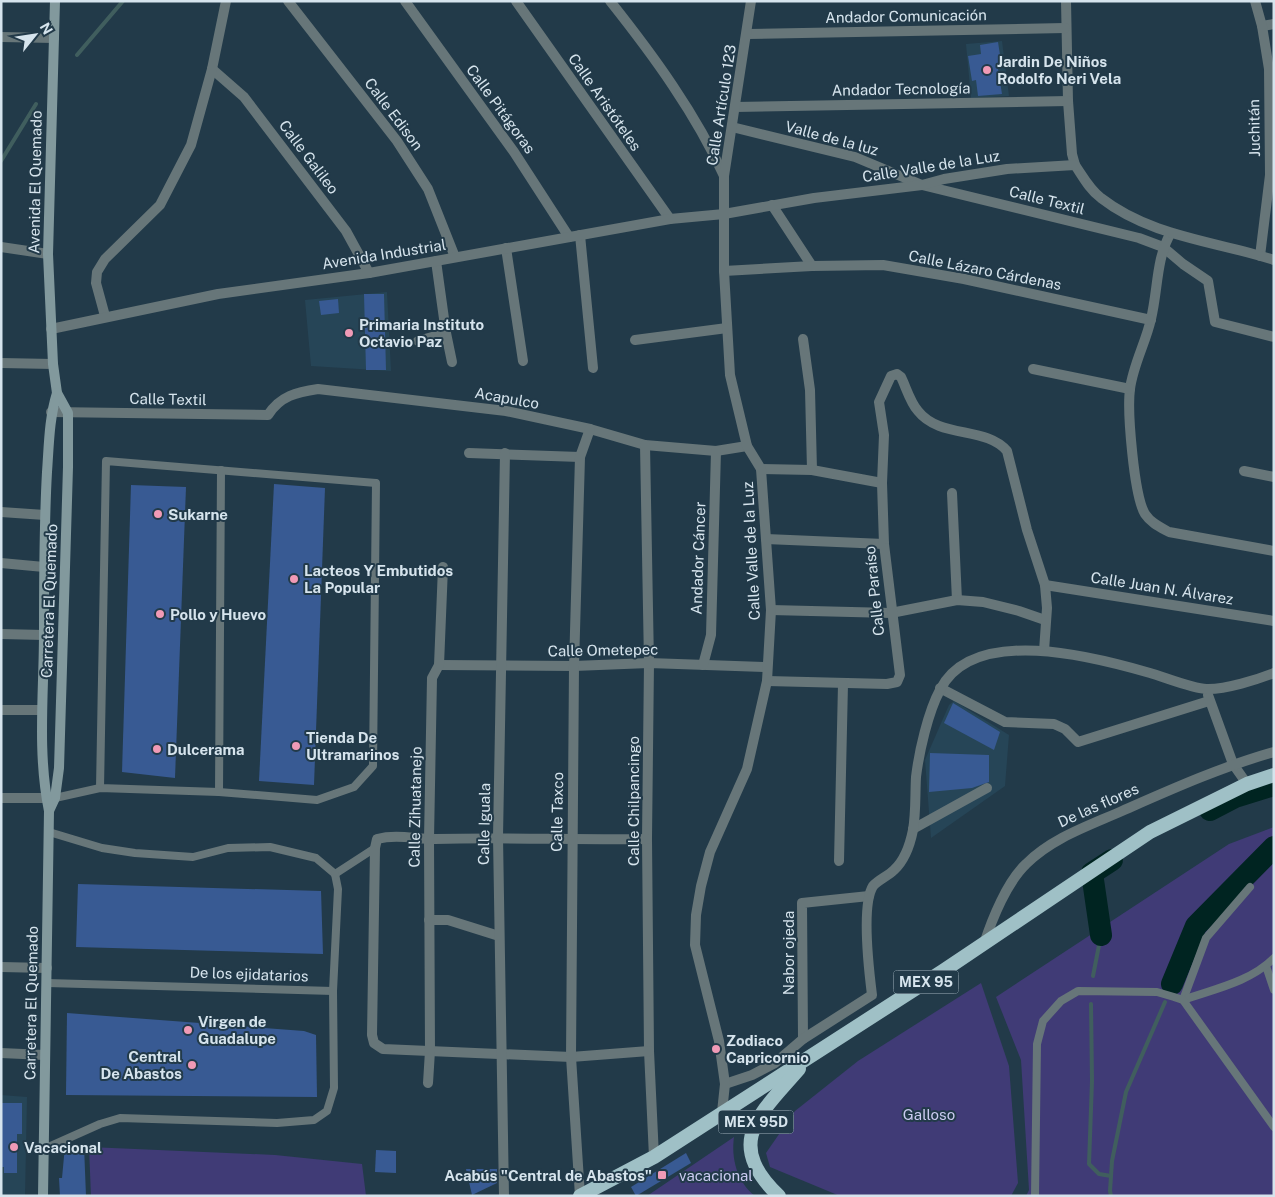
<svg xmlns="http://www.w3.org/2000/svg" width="1275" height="1197" viewBox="0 0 1275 1197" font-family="'Public Sans',sans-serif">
	<rect width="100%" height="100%" fill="#223a49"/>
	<g fill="#264557">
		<polygon points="1002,41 1009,96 971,98 966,44"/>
		<polygon points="387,292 391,371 311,366 305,300"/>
		<polygon points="954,701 1009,735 1005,786 931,838 925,760 949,705"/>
		<polygon points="1,1095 27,1097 25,1196 1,1196"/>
	</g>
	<g fill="#403b76">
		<polygon points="1274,827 1274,1196 1026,1196 1029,1190 1021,1060 996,997 1229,844"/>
		<polygon points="981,983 1009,1066 1018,1183 1011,1196 840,1196 770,1167 766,1153 795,1111 858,1061"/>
		<path d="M 734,1137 C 731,1158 737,1182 755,1196 L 647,1196 Z"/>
		<polygon points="89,1147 275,1155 362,1164 366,1196 91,1196"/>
	</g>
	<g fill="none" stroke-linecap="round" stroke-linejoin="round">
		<g stroke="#405e5e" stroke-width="4">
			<polyline points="77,55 123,1"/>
			<polyline points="1,161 36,104"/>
			<polyline points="1093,976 1101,935"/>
			<polyline points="1091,1004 1092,1081 1089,1164 1099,1174 1111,1176"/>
			<polyline points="1111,1196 1110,1191 1112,1161 1126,1092 1165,1002"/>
		</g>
		<g stroke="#002421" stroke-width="22">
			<polyline points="1210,810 1235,797 1274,785"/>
			<polyline points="1101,935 1092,873 1112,860"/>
			<polyline points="1172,984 1196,926 1274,847"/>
		</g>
	</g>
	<g fill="#385a93">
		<polygon points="998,42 1002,68 998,69 1002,94 978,96 976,80 972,81 968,56 981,54 980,45"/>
		<polygon points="364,294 384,294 386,370 366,370"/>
		<polygon points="338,299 339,313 321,315 319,301"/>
		<polygon points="274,484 325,488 314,785 259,781"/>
		<polygon points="131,485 186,487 175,778 122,772"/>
		<polygon points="953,703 1000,732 994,750 944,723"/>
		<polygon points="930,753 989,755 989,782 972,788 929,792"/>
		<polygon points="78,884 321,891 323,954 76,947"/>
		<polygon points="67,1013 304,1031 316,1035 317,1097 66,1095"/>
		<polygon points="1,1103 22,1103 22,1134 17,1134 17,1173 4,1173 4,1167 1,1167"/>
		<polygon points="68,1144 84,1146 86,1196 60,1196 59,1178 62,1178 65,1146"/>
		<polygon points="376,1150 396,1151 396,1173 375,1172"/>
		<polygon points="686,1153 691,1163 636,1196 631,1187"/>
		<polygon points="466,1169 497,1169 497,1183 472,1195"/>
	</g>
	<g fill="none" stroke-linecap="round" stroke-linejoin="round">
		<g stroke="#677679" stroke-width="8">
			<polyline points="219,792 221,470"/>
			<polyline points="55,798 100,788 219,792 317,800 354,787 373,766 376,483 106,461 100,788"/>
			<polyline points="49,832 102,848 135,853 193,857 228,848 270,847 316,858 335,874"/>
			<polyline points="335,874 375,848"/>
			<polyline points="1266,966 1274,990"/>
			<polyline points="47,983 333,991"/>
			<polyline points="1183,1000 1206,938 1250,887"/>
			<path d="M 1183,1000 C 1214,989 1250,982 1274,958"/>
			<polyline points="44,1149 100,1124 120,1118 277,1123 314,1120 327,1111 334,1088 333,991 338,889 335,874"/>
			<polyline points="1035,1196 1037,1044 1043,1021 1061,1001 1078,991 1157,992 1174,997 1183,1000 1274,1127"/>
		</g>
		<polyline stroke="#677679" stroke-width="10" points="418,341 446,333 452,362"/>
		<g stroke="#677679" stroke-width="10">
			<polyline points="288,1 397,141 428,189 455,257"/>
			<polyline points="405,1 514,152 569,237"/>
			<polyline points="516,1 670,219"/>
			<path d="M 610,1 C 653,55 696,114 724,176"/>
			<polyline points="1066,1 1068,101 1072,154 1075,165"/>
			<polyline points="1262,26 1274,24"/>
			<polyline points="748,34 1065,28"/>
			<polyline points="1,37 54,38"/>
			<polyline points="212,69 244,97 346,231 369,273"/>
			<polyline points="735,107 1068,101"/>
			<polyline points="732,127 855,157 922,185 1139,238 1163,247 1183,264 1208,281 1215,322 1274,337"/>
			<polyline points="772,205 812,266"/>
			<path d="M 1170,234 C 1156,260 1158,290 1151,319 C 1146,342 1133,365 1130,389 C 1127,411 1134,496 1145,514 C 1151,523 1160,527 1169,532 L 1274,551"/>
			<polyline points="580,235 593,368"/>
			<polyline points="1,247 48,254"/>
			<polyline points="506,248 523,361"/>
			<polyline points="436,261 446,333"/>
			<polyline points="724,271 812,266 883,265 964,279 1151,320"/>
			<polyline points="105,316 96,283 97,272 105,259 160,205 191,145 212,69 226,1"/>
			<polyline points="803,339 810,390 812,470"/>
			<polyline points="635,340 727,328"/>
			<polyline points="1033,369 1130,389"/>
			<path d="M 51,412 L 268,415 C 280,396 297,392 318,389 L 506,411 L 590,429 L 645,445 L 716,451 L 747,446"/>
			<polyline points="645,445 649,663 647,839 649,1051 654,1157"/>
			<polyline points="469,453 580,457"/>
			<polyline points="761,469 812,470 882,483"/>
			<polyline points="1244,471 1274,477"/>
			<polyline points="952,493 957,600"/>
			<polyline points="1,512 45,515"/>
			<polyline points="766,539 884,544"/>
			<polyline points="1,563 44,567"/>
			<polyline points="1045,585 1274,621"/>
			<polyline points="771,610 891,613 957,600 983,602 1019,611 1045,620"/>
			<polyline points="1,634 44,635"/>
			<polyline points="439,665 574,666 649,663 767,667"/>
			<polyline points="703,665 711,635 716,451"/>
			<path d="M 767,681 L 887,684 L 897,682 L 900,675 L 884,544 L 882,483 L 884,435 L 879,402 L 891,376 L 897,374 L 901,377 C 906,387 910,402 918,411 C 940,439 986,426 1007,451 L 1027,530 L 1045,585 L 1047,608 L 1044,651"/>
			<polyline points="940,688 1005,722 1054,724 1065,729 1078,742 1209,701"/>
			<polyline points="1208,695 1233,764 1247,784"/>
			<polyline points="1,710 41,710"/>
			<polyline points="1,798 55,798"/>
			<polyline points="913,829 987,788"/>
			<path d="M 647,839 C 576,840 506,837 435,839 C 416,839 396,834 377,839 L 375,848 L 372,1035 L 374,1043 L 383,1049 L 571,1057 L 649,1051"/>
			<polyline points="839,861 843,684"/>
			<polyline points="429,920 448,920 499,936"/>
			<polyline points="1,967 47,968"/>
			<polyline points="803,1039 802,903 869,896"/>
			<polyline points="1,1053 45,1055"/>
			<polyline points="428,1083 430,1051 429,839 432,678 439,665 443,567"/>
			<path d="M 725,1084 L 752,1075 L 775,1063 L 803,1039 L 872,995 C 869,971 861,905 873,886 C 878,880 888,876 894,870 C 905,860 910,845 913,830 C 916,813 915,795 916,777 C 919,752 928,712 940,690 C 973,624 1095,657 1150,673 C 1164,677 1196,690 1208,689 C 1227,689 1256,680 1274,673"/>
			<polyline points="504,1196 498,837 505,453"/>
			<polyline points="580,1196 571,1057 574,666 580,457 590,429"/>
		</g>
		<g stroke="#677679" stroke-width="10">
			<polyline points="1255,1 1262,26 1269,69 1270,175 1260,256"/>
			<path d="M 51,329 L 218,294 L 369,273 L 670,219 L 724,214 L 814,198 L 922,185 L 944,179 L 1007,169 L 1075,165 C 1083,177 1090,190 1101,198 C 1151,237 1216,241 1274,260"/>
			<polyline points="1,363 53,364"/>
			<path d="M 984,944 C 992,919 1007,882 1026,864 C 1052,838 1088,826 1122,811 C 1172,789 1221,767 1274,752"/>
			<polyline points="722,1112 725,1084 719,1041 695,945 696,915 701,886 710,852 747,769 767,681 771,610 761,469 747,446 730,375 724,271 724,176 751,1"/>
		</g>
		<g stroke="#82999d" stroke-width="10">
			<polyline points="49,811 55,798 59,768 68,467 68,413 57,393 53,364 48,254 55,1"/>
			<path d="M 43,1196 L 49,811 C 37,752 44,692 44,632 C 44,579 44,525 47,472 C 49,445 49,419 57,393"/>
		</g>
		<g stroke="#9fc0c6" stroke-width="14">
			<polyline points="580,1196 654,1157 943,971 1150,832 1247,784 1274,775"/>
			<path d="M 779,1196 C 723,1143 760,1114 799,1069"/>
		</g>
	</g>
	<g fill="#f09ab6" stroke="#223a49" stroke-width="2">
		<circle cx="987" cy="70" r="5"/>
		<circle cx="349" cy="333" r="5"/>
		<circle cx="158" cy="514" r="5"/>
		<circle cx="294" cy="579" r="5"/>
		<circle cx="160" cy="614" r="5"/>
		<circle cx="296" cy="746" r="5"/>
		<circle cx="157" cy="749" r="5"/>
		<circle cx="188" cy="1030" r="5"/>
		<circle cx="716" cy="1049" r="5"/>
		<circle cx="192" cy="1065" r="5"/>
		<circle cx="14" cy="1147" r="5"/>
		<rect x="657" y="1170" width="10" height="10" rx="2.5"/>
	</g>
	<g text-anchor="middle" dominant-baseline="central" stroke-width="4" stroke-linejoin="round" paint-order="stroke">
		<g fill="#223a49" stroke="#a0b1bc" stroke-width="1">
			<rect x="893.5" y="970.5" width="65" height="23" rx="4"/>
			<rect x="718.5" y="1110.5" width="75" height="23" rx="4"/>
		</g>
		<g font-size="14" font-weight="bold" fill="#d6e4ed">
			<text x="926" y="982">MEX 95</text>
			<text x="756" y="1122">MEX 95D</text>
		</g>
		<g font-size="15" fill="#d6e4ed" stroke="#223a49">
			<text transform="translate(906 16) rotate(-1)">Andador Comunicación</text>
			<text transform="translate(901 89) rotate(-1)">Andador Tecnología</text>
			<text transform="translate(605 102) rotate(55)">Calle Aristóteles</text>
			<text transform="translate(721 105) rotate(-81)">Calle Artículo 123</text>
			<text transform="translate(501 109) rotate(54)">Calle Pitágoras</text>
			<text transform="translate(394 114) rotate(53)">Calle Edison</text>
			<text transform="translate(1254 128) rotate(-91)">Juchitán</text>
			<text transform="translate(832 138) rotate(15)">Valle de la luz</text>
			<text transform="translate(309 157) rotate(53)">Calle Galileo</text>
			<text transform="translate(931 166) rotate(-9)">Calle Valle de la Luz</text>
			<text transform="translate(35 182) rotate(-89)">Avenida El Quemado</text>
			<text transform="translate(1047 200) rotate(14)">Calle Textil</text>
			<text transform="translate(384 254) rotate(-9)">Avenida Industrial</text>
			<text transform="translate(985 270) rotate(11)">Calle Lázaro Cárdenas</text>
			<text transform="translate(507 398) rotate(10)">Acapulco</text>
			<text transform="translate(168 399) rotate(1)">Calle Textil</text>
			<text transform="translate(751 551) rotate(-93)">Calle Valle de la Luz</text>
			<text transform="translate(698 558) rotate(-88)">Andador Cáncer</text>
			<text transform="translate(1162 588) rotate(9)">Calle Juan N. Álvarez</text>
			<text transform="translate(874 591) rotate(-96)">Calle Paraíso</text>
			<text transform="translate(49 601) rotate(-88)">Carretera El Quemado</text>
			<text transform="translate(603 650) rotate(-1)">Calle Ometepec</text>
			<text transform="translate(633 801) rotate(-90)">Calle Chilpancingo</text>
			<text transform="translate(1098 805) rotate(-24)">De las flores</text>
			<text transform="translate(415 807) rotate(-89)">Calle Zihuatanejo</text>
			<text transform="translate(557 812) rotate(-89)">Calle Taxco</text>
			<text transform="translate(484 824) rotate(-89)">Calle Iguala</text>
			<text transform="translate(788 953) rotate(-90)">Nabor ojeda</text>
			<text transform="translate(249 974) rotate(2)">De los ejidatarios</text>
			<text transform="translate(31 1003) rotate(-89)">Carretera El Quemado</text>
		</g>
		<g font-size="15" font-weight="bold" fill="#d6e4ed" stroke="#223a49" text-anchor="start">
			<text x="997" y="61">Jardin De Niños<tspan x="997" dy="17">Rodolfo Neri Vela</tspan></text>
			<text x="359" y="324">Primaria Instituto<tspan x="359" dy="17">Octavio Paz</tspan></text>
			<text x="168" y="514">Sukarne</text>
			<text x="304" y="570">Lacteos Y Embutidos<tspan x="304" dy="17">La Popular</tspan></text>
			<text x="170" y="614">Pollo y Huevo</text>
			<text x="306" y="737">Tienda De<tspan x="306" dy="17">Ultramarinos</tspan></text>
			<text x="167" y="749">Dulcerama</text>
			<text x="198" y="1021">Virgen de<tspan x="198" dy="17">Guadalupe</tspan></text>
			<text x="726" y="1040">Zodiaco<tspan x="726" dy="17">Capricornio</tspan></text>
			<text x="182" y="1056" text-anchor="end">Central<tspan x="182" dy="17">De Abastos</tspan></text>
			<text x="24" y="1147">Vacacional</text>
			<text x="652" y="1175" text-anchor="end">Acabús "Central de Abastos"</text>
		</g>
		<g font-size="15" fill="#cacaf0" stroke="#223a49">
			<text x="929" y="1114">Galloso</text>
			<text x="716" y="1175">vacacional</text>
		</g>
	</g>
	<rect width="1275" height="1197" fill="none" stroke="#d6e4ed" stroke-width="5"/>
	<g transform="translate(35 35) rotate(60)" stroke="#223a49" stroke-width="4" paint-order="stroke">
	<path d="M0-4L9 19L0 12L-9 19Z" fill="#d6e4ed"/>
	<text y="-8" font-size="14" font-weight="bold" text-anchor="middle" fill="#d6e4ed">N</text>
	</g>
</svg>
